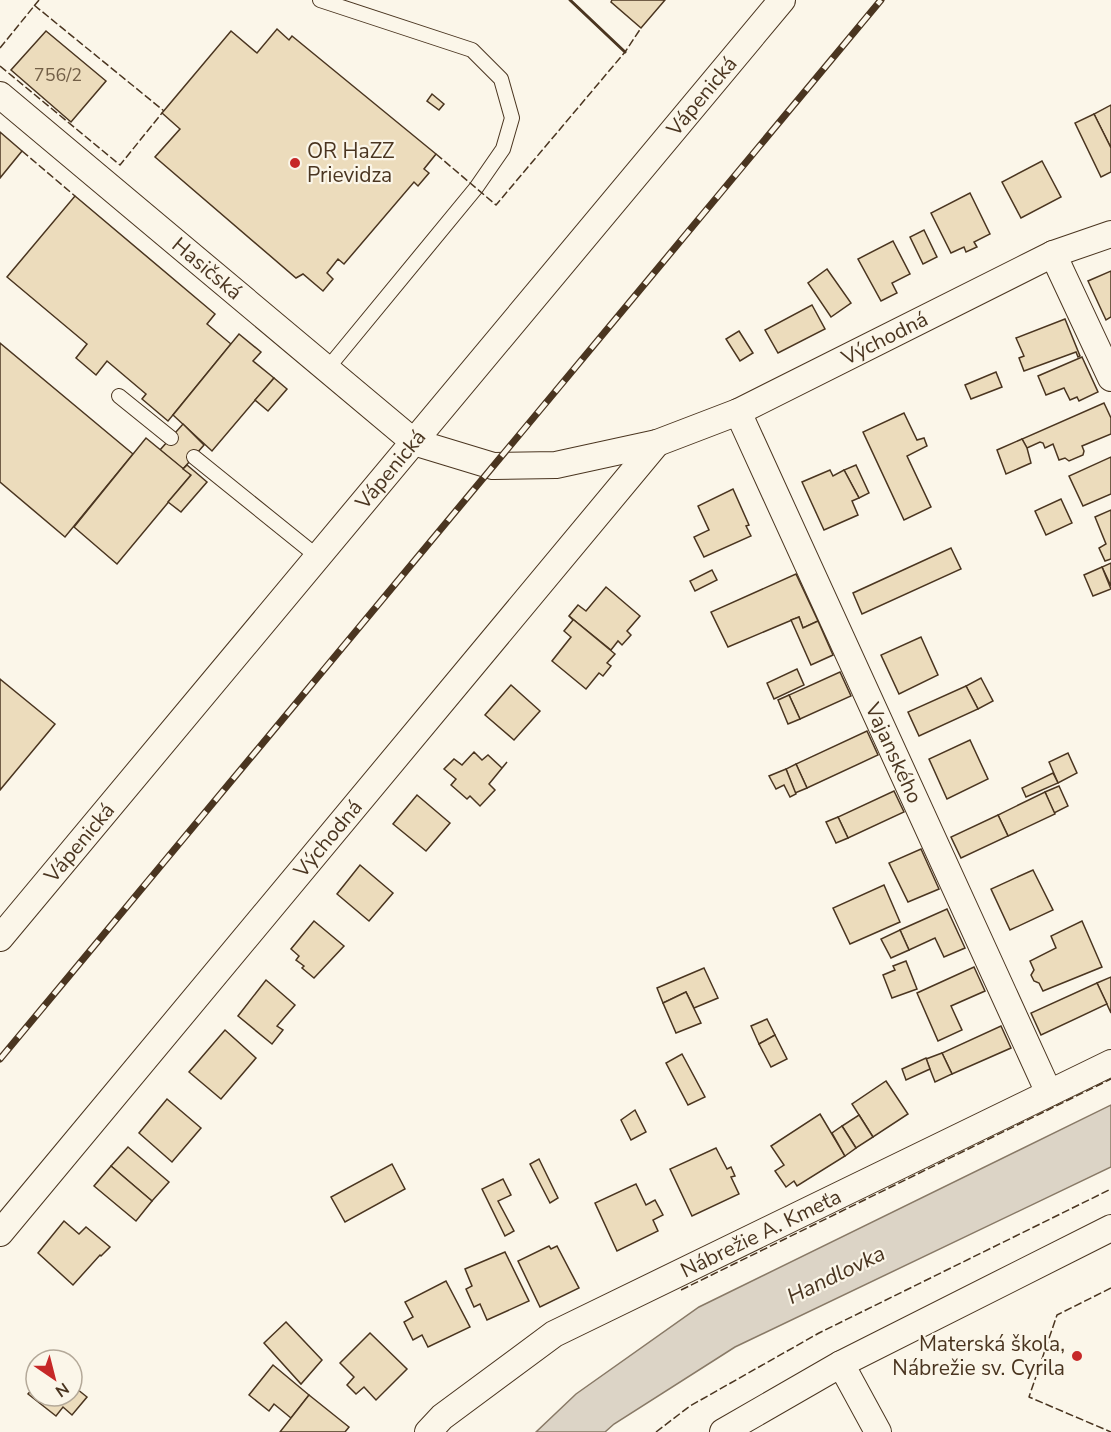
<svg xmlns="http://www.w3.org/2000/svg" width="1111" height="1432" viewBox="0 0 1111 1432" font-family="'Nunito Sans',sans-serif">
	<rect width="100%" height="100%" fill="#fbf6e9"/>
	<polygon fill="#dcd4c6" stroke="#887966" stroke-width="1.5" points="1111,1105 1111,1167 735,1347 614,1424 605,1432 536,1432 576,1394 699,1307"/>
	<g fill="#ecdcbc" stroke="#4a3520" stroke-width="1.5">
		<polygon points="612,0 665,0 641,28 611,2"/>
		<polygon points="277,29 289,40 292,36 436,154 424,169 429,173 418,186 414,182 344,264 338,259 327,273 333,279 323,291 303,274 296,278 155,157 180,129 162,113 231,31 257,53"/>
		<polygon points="46,31 106,81 71,122 11,70"/>
		<polygon points="432,94 444,104 439,110 427,101"/>
		<polygon points="1111,105 1111,148 1094,114"/>
		<polygon points="1094,114 1111,148 1111,172 1101,177 1075,123"/>
		<polygon points="0,132 22,151 0,178"/>
		<polygon points="1042,161 1061,197 1021,218 1002,182"/>
		<polygon points="970,193 990,234 974,242 977,247 966,252 964,247 951,253 931,213"/>
		<polygon points="75,196 215,314 207,324 231,344 168,421 142,399 146,394 107,361 96,375 76,358 87,344 7,277"/>
		<polygon points="924,230 937,257 923,264 910,237"/>
		<polygon points="893,241 910,274 892,283 897,293 881,301 858,259"/>
		<polygon points="827,269 851,303 831,317 808,283"/>
		<polygon points="1111,271 1111,317 1106,320 1088,281"/>
		<polygon points="812,305 825,329 778,353 765,330"/>
		<polygon points="1065,319 1080,356 1078,357 1076,352 1024,371 1019,358 1024,356 1016,338"/>
		<polygon points="739,331 753,353 740,361 726,339"/>
		<polygon points="239,334 261,352 253,361 274,378 212,451 173,415"/>
		<polygon points="0,343 133,454 65,537 0,482"/>
		<polygon points="1082,357 1098,392 1079,401 1077,397 1070,400 1064,388 1046,395 1038,376"/>
		<polygon points="996,372 1002,387 971,399 965,385"/>
		<polygon points="274,378 287,389 268,411 255,400"/>
		<polygon points="1104,403 1111,418 1111,434 1082,446 1084,451 1083,455 1069,461 1065,458 1059,460 1053,444 1045,448 1043,443 1040,442 1027,448 1022,439"/>
		<polygon points="904,413 917,440 924,438 927,446 907,456 931,507 904,520 863,432"/>
		<polygon points="183,424 204,445 183,469 160,450"/>
		<polygon points="146,438 191,475 117,564 74,527"/>
		<polygon points="1022,439 1027,448 1031,463 1006,474 997,450"/>
		<polygon points="1111,457 1111,494 1083,506 1069,476"/>
		<polygon points="187,465 207,482 181,512 168,502 191,475 183,469"/>
		<polygon points="856,465 869,493 859,498 844,470"/>
		<polygon points="830,470 833,476 844,470 859,498 852,501 858,515 824,530 802,482"/>
		<polygon points="733,489 749,525 746,526 751,536 704,557 694,537 709,530 698,506"/>
		<polygon points="1061,499 1072,523 1046,535 1035,511"/>
		<polygon points="1111,510 1111,559 1105,561 1099,548 1106,544 1095,517"/>
		<polygon points="951,548 961,569 862,614 853,593"/>
		<polygon points="1111,563 1111,586 1102,567"/>
		<polygon points="1102,567 1111,589 1093,596 1084,575"/>
		<polygon points="712,570 717,580 695,591 690,581"/>
		<polygon points="796,574 818,621 803,628 799,617 728,647 711,612"/>
		<polygon points="606,587 640,616 627,631 631,635 622,645 618,641 611,650 569,616 578,605 586,611"/>
		<polygon points="569,616 615,654 607,663 611,666 603,676 599,673 586,689 552,661 571,637 564,631 573,620"/>
		<polygon points="799,617 803,628 818,621 833,655 811,665 791,620"/>
		<polygon points="921,637 938,675 899,694 881,655"/>
		<polygon points="797,669 804,685 774,699 767,683"/>
		<polygon points="840,672 851,696 800,719 789,695"/>
		<polygon points="981,678 993,701 978,709 966,686"/>
		<polygon points="0,679 55,724 0,790"/>
		<polygon points="511,685 540,711 514,740 485,715"/>
		<polygon points="966,686 978,709 919,736 908,712"/>
		<polygon points="789,695 800,719 788,724 778,700"/>
		<polygon points="867,731 878,755 807,788 796,764"/>
		<polygon points="970,740 988,779 947,799 929,759"/>
		<polygon points="474,752 482,760 488,755 502,768 507,762 489,784 495,790 480,806 470,796 467,799 451,785 456,779 444,769 454,759 462,765"/>
		<polygon points="1068,753 1077,773 1058,783 1049,762"/>
		<polygon points="796,764 807,788 795,793 786,769"/>
		<polygon points="786,769 796,794 790,797 784,785 776,789 769,776"/>
		<polygon points="1053,773 1058,783 1026,797 1022,788"/>
		<polygon points="1059,786 1068,806 1054,813 1045,792"/>
		<polygon points="894,791 904,812 848,838 838,817"/>
		<polygon points="1045,792 1055,814 1008,836 998,815"/>
		<polygon points="417,795 450,823 426,851 393,824"/>
		<polygon points="998,815 1008,836 961,858 951,837"/>
		<polygon points="838,817 848,838 836,843 826,822"/>
		<polygon points="921,849 939,889 908,902 889,863"/>
		<polygon points="360,865 393,893 369,921 337,894"/>
		<polygon points="1033,870 1053,910 1010,930 991,889"/>
		<polygon points="884,885 900,922 850,944 833,908"/>
		<polygon points="947,909 965,948 944,957 935,938 909,950 900,930"/>
		<polygon points="314,921 344,946 314,978 302,968 304,966 296,960 299,956 291,949"/>
		<polygon points="1082,921 1102,967 1043,991 1039,983 1034,981 1031,975 1034,970 1030,961 1056,948 1051,936"/>
		<polygon points="900,930 909,950 891,958 881,939"/>
		<polygon points="906,961 917,989 892,998 883,975 895,970 893,966"/>
		<polygon points="974,967 985,991 951,1006 962,1030 938,1041 917,993"/>
		<polygon points="704,968 718,998 694,1008 686,992 663,1003 657,988"/>
		<polygon points="1111,977 1111,1013 1097,983"/>
		<polygon points="266,980 295,1005 277,1026 283,1030 272,1044 238,1016"/>
		<polygon points="1097,983 1107,1004 1041,1035 1031,1013"/>
		<polygon points="686,992 701,1023 676,1033 663,1003"/>
		<polygon points="767,1019 775,1035 759,1044 751,1026"/>
		<polygon points="1001,1026 1011,1048 952,1074 942,1053"/>
		<polygon points="225,1030 256,1058 221,1099 189,1072"/>
		<polygon points="775,1035 787,1059 771,1067 759,1044"/>
		<polygon points="942,1053 952,1074 935,1082 926,1059"/>
		<polygon points="682,1054 705,1097 688,1105 666,1063"/>
		<polygon points="926,1058 930,1069 906,1080 902,1069"/>
		<polygon points="886,1081 908,1114 873,1137 852,1104"/>
		<polygon points="167,1099 201,1128 172,1162 139,1133"/>
		<polygon points="635,1110 646,1132 631,1140 621,1120"/>
		<polygon points="820,1114 845,1156 797,1186 794,1181 786,1187 775,1171 784,1165 771,1146"/>
		<polygon points="859,1115 873,1137 856,1148 842,1126"/>
		<polygon points="842,1126 856,1148 845,1156 832,1133"/>
		<polygon points="128,1147 169,1182 152,1201 111,1166"/>
		<polygon points="716,1148 727,1169 731,1167 735,1176 731,1177 739,1194 692,1216 670,1169"/>
		<polygon points="539,1159 558,1198 550,1203 530,1164"/>
		<polygon points="392,1164 405,1189 345,1222 331,1197"/>
		<polygon points="111,1166 152,1201 136,1221 94,1186"/>
		<polygon points="503,1179 511,1195 498,1201 514,1231 505,1236 482,1189"/>
		<polygon points="636,1184 646,1205 655,1200 663,1215 653,1220 658,1231 617,1251 595,1203"/>
		<polygon points="64,1221 79,1234 86,1227 110,1247 101,1256 100,1255 73,1285 38,1253"/>
		<polygon points="549,1246 551,1249 557,1246 579,1288 540,1307 518,1261"/>
		<polygon points="505,1252 529,1301 487,1320 480,1304 474,1307 466,1289 472,1286 465,1269"/>
		<polygon points="446,1281 470,1327 428,1347 422,1335 413,1340 404,1322 413,1317 405,1302"/>
		<polygon points="286,1322 322,1360 301,1384 264,1343"/>
		<polygon points="370,1333 407,1369 376,1400 364,1387 356,1394 347,1385 354,1377 340,1363"/>
		<polygon points="273,1365 309,1395 291,1418 274,1404 269,1411 249,1395"/>
		<polygon points="36,1385 36,1396 72,1396 72,1385 87,1397 72,1415 63,1407 56,1416 28,1394"/>
		<polygon points="309,1395 349,1427 345,1432 280,1432"/>
	</g>
	<g fill="none" stroke-linecap="round" stroke-linejoin="round">
		<g stroke="#4a3520" stroke-width="16">
			<g id="service">
				<polyline points="320,0 472,50 501,79 512,118 503,149 476,188 327,369"/>
				<polyline points="119,396 171,438"/>
				<polyline points="194,457 318,557"/>
			</g>
		</g>
		<g stroke="#4a3520" stroke-width="28">
			<g id="minor">
				<path id="s1" d="M 0,95 L 414,442 L 493,466 L 556,465 L 657,443 L 738,412 L 1053,254 L 1111,234"/>
				<polyline points="1053,254 1111,378"/>
				<path id="s2" d="M 738,412 L 1049,1093"/>
				<path id="s3" d="M 0,938 L 782,0"/>
				<path id="s4" d="M 0,1233 L 657,443"/>
				<polyline points="841,1364 878,1432"/>
				<path id="s5" d="M 428,1432 L 442,1417 L 554,1334 L 1111,1063"/>
				<polyline points="723,1432 841,1364 1111,1228"/>
			</g>
		</g>
		<use href="#service" stroke="#fbf6e9" stroke-width="14"/>
		<use href="#minor" stroke="#fbf6e9" stroke-width="26"/>
		<g stroke="#4a3520" stroke-width="7">
			<polyline id="rail" points="0,1059 881,0"/>
		</g>
		<use href="#rail" stroke="#fbf6e9" stroke-width="4.5" stroke-dasharray="14" stroke-linecap="butt"/>
		<g stroke="#4a3520" stroke-width="1.5" stroke-dasharray="8 3" stroke-linecap="butt">
			<polyline points="34,5 164,111"/>
			<polyline points="0,48 39,0"/>
			<polyline points="0,66 120,165 162,113"/>
			<polyline points="22,151 75,196"/>
			<polyline points="436,154 496,205 625,52 641,28"/>
			<polyline points="1111,1288 1057,1315 1029,1397 1111,1432"/>
			<polyline points="681,1290 1111,1079"/>
			<polyline points="656,1432 690,1406 819,1333 1111,1189"/>
		</g>
		<polyline stroke="#4a3520" stroke-width="3" points="570,0 625,52"/>
	</g>
	<g fill="#c62828" stroke="#fbf6e9" stroke-width="2">
		<circle cx="295" cy="163" r="6"/>
		<circle cx="1077" cy="1356" r="6"/>
	</g>
	<g text-anchor="middle" dominant-baseline="central" stroke-width="4.5" stroke-linejoin="round" paint-order="stroke">
		<g font-size="18" fill="#725f47">
			<text x="58" y="75">756/2</text>
		</g>
		<g font-size="21" fill="#4a3520" stroke="#fbf6e9">
			<text stroke="none"><textPath href="#s3" startOffset="1096">Vápenická</textPath></text>
			<text stroke="none"><textPath href="#s1" startOffset="270">Hasičská</textPath></text>
			<text stroke="none"><textPath href="#s1" startOffset="1040">Východná</textPath></text>
			<text stroke="none"><textPath href="#s3" startOffset="610">Vápenická</textPath></text>
			<text stroke="none"><textPath href="#s2" startOffset="375">Vajanského</textPath></text>
			<text stroke="none"><textPath href="#s4" startOffset="513">Východná</textPath></text>
			<text stroke="none"><textPath href="#s3" startOffset="124">Vápenická</textPath></text>
			<text stroke="none"><textPath href="#s5" startOffset="390">Nábrežie A. Kmeťa</textPath></text>
		</g>
		<g font-size="21" fill="#4a3520" stroke="#fbf6e9" text-anchor="start">
			<text x="307" y="151">OR HaZZ<tspan x="307" dy="24">Prievidza</tspan></text>
			<text x="1065" y="1344" text-anchor="end">Materská škola,<tspan x="1065" dy="24">Nábrežie sv. Cyrila</tspan></text>
		</g>
		<g font-size="22" font-style="italic" fill="#4a3520" stroke="#fbf6e9">
			<text transform="translate(836 1275) rotate(-26)">Handlovka</text>
		</g>
	</g>
	<g transform="translate(54 1378) rotate(145)"><circle r="28" fill="#fbf6e9" stroke="#b4a999" stroke-width="1.5"/>
	<path d="M0-4.5L10 22L0 15L-10 22Z" fill="#c62828"/>
	<text y="-9" font-size="16" font-weight="bold" text-anchor="middle" fill="#4a3520">N</text>
	</g>
</svg>
